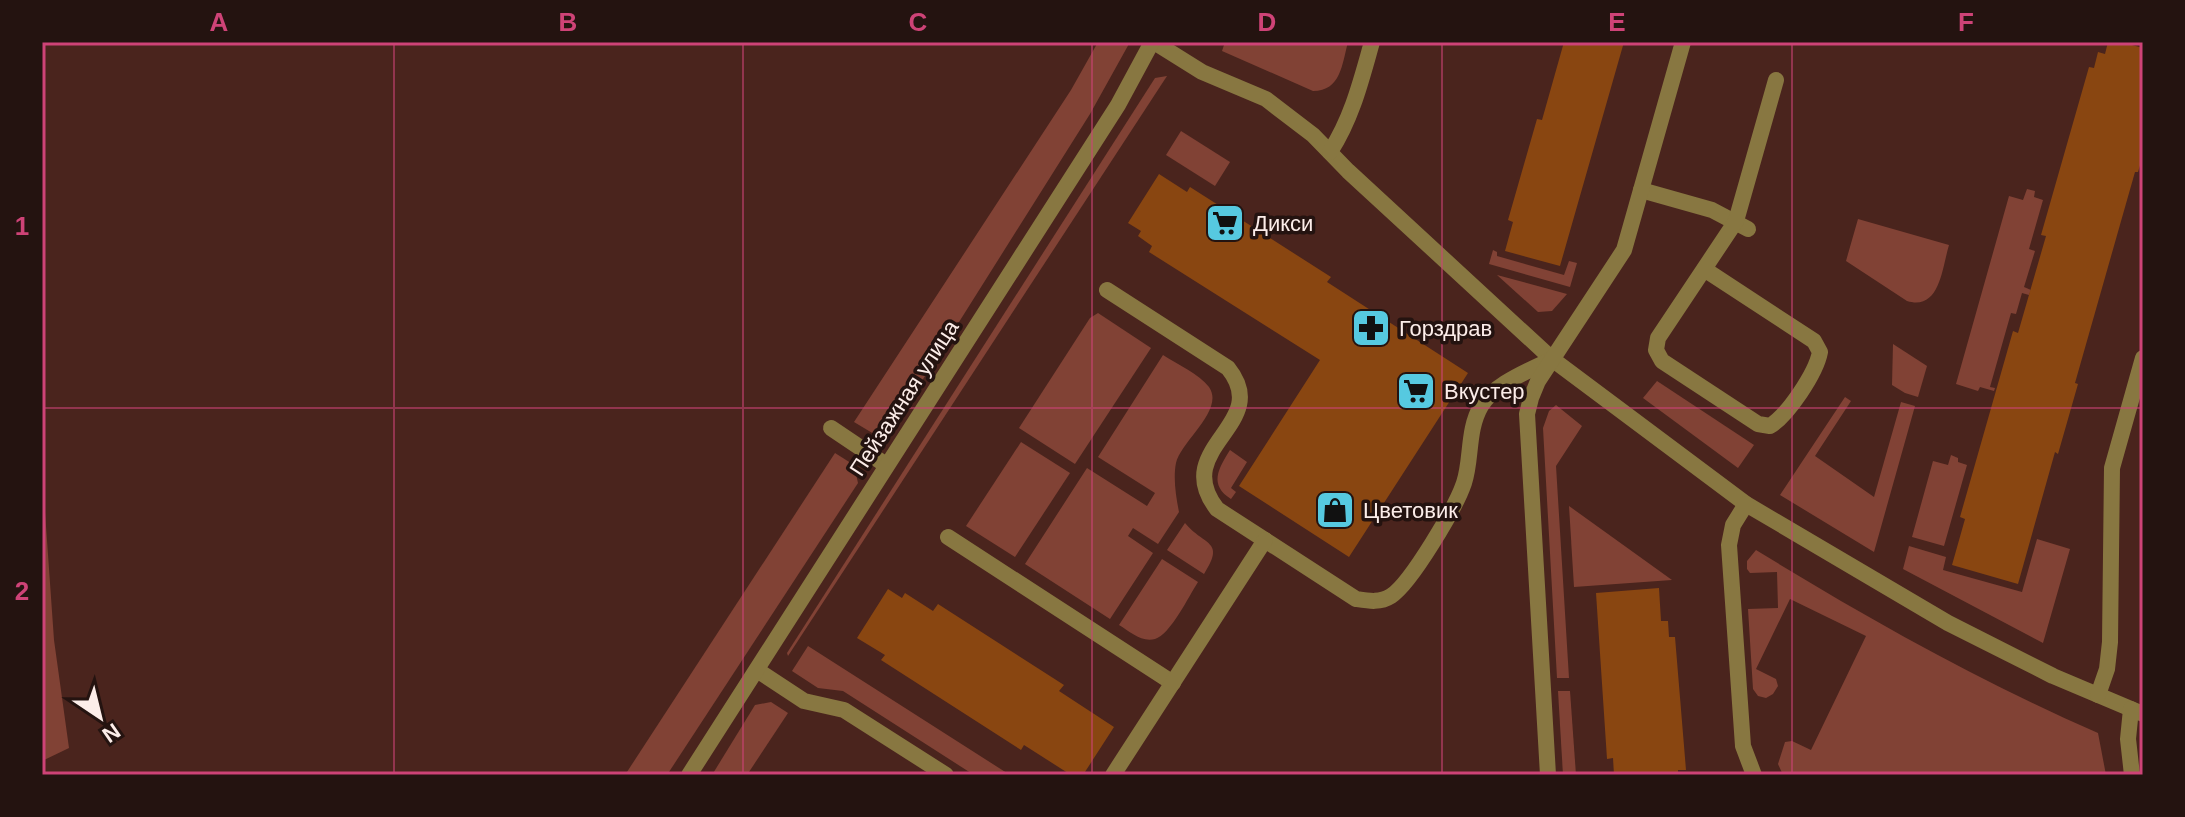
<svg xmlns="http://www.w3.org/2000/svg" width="2185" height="817" viewBox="0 0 2185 817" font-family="Arial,sans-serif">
	<rect width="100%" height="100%" fill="#4a241d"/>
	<g fill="#814235">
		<polygon points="1098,42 1130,42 1090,114 891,430 874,434 854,422 1071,90"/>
		<path d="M 1225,42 L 1348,42 C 1342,64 1341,91 1313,91 L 1222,51 Z"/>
		<polygon points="1167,76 788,656 787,653 1155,78"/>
		<polygon points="1181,131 1230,162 1215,186 1166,155"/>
		<polygon points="2027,189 2035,191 2034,197 2043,200 2029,249 2035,251 2024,287 2031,290 2029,295 2022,293 2016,314 2011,313 1990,387 1995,388 1994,391 1980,387 1978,391 1956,384 2009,196 2023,200"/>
		<path d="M 1858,219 L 1949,245 C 1942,268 1940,311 1907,301 L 1846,261 Z"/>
		<polygon points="1493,250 1497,252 1497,256 1564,275 1569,261 1577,263 1570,287 1489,264"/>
		<polygon points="1497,275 1567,294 1552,311 1538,312"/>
		<polygon points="1098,313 1151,348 1075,464 1019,428 1090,318"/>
		<polygon points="1893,344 1927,366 1918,397 1905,393 1892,385"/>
		<path d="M 1163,355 C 1177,364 1199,374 1209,387 C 1225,410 1181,441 1176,463 C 1173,478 1176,497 1179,512 L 1158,544 L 1133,528 L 1128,536 L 1153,553 L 1110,619 L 1025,564 L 1087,468 L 1147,506 L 1155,493 L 1098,457 Z"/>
		<polygon points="1657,381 1754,445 1738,468 1643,398"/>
		<polygon points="1845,397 1851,401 1815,456 1874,497 1901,402 1915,406 1874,552 1780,495"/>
		<polygon points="1556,405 1582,426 1556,466 1569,678 1557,678 1543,428 1549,411"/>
		<polygon points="1021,442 1070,473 1015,557 966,526"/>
		<path d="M 1230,450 L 1247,462 L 1231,488 L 1236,492 L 1231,499 C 1209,485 1218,469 1230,450 Z"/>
		<polygon points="835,453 854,465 858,483 667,775 625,775"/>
		<polygon points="1951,455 1958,458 1958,462 1967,465 1944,546 1912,537 1933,461 1948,465"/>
		<polygon points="42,469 54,640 69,748 42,761"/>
		<polygon points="1569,506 1672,580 1574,587"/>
		<path d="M 1185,523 C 1204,546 1226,540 1204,574 L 1167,550 Z"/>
		<polygon points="2037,539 2070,549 2043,643 1903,569 1909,546 1946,557 1943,570 2022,592"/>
		<path d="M 1756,550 C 1867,618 1979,681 2098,733 L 2106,775 L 1783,775 L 1778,764 L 1785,742 L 1792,741 L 1811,750 L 1866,636 L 1790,599 L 1756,669 L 1776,679 L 1778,686 L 1773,694 L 1766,698 L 1758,696 L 1753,689 L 1748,609 L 1778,608 L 1777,572 L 1750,573 L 1747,569 L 1747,561 Z"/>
		<path d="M 1162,559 L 1198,582 C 1189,596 1170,635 1155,639 C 1142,643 1129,631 1119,625 Z"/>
		<polygon points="808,646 1010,775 974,775 843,691 818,688 792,671"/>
		<polygon points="1558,691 1570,691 1576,775 1563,775"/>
		<polygon points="771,702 788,713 747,775 712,775 755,705"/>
	</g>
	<g fill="#894611">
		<polygon points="1564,42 1624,42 1560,266 1505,251 1513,222 1508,220 1537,119 1542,120"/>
		<polygon points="2108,42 2121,42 2143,48 2143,156 2138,172 2135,172 2075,383 2078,384 2058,454 2055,452 2018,584 1952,565 1965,519 1960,517 2013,331 2018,333 2046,236 2041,235 2089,67 2094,68 2098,52 2105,54"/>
		<polygon points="1159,174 1187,192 1190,187 1331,277 1327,282 1468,373 1349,557 1239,486 1320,360 1149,252 1152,246 1138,236 1141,231 1128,223"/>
		<polygon points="1659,588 1661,621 1668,621 1669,637 1675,637 1686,770 1678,770 1678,775 1614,775 1613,758 1607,759 1596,593"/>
		<polygon points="888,589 902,598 905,593 933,611 938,604 1064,685 1059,691 1114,727 1083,775 1071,775 1024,745 1021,750 881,660 885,655 857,638"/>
	</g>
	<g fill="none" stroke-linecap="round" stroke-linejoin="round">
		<g stroke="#887741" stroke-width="16">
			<polyline points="1154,42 1202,72 1266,99 1313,135 1348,171 1552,359 1746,504 1948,623 2053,676 2143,714"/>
			<path d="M 1330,152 C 1352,118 1361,81 1372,42"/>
			<polyline points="1641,190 1712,210 1748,229"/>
			<path d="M 1704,269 L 1814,341 L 1820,352 C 1816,373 1788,415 1770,426 L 1758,424 L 1662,361 L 1656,350 L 1658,338 L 1736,221 L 1776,80"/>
			<path d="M 1107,290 L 1228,368 C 1274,425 1169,447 1217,509 L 1356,599 C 1369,601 1380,603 1391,596 C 1411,583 1456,507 1464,483 C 1472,459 1467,430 1481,406 C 1495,383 1529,371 1552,359"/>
			<polyline points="831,428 886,465"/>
			<polyline points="1746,504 1733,525 1729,545 1743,746 1754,775"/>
			<polyline points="948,537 1173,683"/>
			<polyline points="757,670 804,701 844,710 946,775"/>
			<polyline points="2098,695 2107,669 2110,642 2112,468 2143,358"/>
			<polyline points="2131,709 2128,739 2132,775"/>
			<polyline points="1113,775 1265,540"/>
			<polyline points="1548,775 1527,414 1531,398 1538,381 1624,250 1683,42"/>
		</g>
		<polyline stroke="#887741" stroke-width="16" points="689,775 1118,105 1152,42"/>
	</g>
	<path fill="none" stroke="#ce4377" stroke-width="2" stroke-opacity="0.55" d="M 394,42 L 394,775M 743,42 L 743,775M 1092,42 L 1092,775M 1442,42 L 1442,775M 1792,42 L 1792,775M 42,408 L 2143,408"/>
	<defs>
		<g id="supermarket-square" transform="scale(2)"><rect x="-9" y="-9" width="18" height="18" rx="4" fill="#56c9e0" stroke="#241310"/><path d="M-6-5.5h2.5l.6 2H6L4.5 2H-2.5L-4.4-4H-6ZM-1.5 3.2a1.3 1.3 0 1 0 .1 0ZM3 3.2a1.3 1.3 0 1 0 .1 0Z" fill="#111"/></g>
		<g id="pharmacy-square" transform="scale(2)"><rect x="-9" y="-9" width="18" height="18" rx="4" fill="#56c9e0" stroke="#241310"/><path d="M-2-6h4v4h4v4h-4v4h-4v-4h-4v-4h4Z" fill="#111"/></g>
		<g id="shop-square" transform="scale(2)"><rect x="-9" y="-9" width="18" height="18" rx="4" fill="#56c9e0" stroke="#241310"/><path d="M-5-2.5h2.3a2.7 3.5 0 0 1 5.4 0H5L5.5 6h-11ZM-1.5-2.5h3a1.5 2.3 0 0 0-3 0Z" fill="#111"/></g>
	</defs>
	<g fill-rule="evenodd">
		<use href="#supermarket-square" x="1225" y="223"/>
		<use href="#pharmacy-square" x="1371" y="328"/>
		<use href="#supermarket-square" x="1416" y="391"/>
		<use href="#shop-square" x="1335" y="510"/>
	</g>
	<g text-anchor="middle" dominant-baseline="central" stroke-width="7" stroke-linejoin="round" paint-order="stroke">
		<g font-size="22" fill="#fcede9" stroke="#241310" text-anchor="start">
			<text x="1253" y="223">Дикси</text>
			<text x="1399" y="328">Горздрав</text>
			<text x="1444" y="391">Вкустер</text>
			<text x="1363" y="510">Цветовик</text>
		</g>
		<g font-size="22" fill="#fcede9" stroke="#241310">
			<text transform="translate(904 398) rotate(-57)">Пейзажная улица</text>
		</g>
	</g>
	<rect width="2185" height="817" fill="none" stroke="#241310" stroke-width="88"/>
	<g transform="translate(100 717) rotate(145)" stroke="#241310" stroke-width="6" paint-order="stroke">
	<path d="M0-6L14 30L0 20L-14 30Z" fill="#fcede9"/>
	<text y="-12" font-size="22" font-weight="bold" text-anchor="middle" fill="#fcede9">N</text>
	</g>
	<rect x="44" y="44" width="2097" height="729" fill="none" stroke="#ce4377" stroke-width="3"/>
	<g font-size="26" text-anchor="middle" font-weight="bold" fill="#ce4377">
		<text x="219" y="31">A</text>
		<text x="568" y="31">B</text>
		<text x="918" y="31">C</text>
		<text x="1267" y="31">D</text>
		<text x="1617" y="31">E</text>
		<text x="1966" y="31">F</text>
		<text x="22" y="235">1</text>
		<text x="22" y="600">2</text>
	</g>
</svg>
